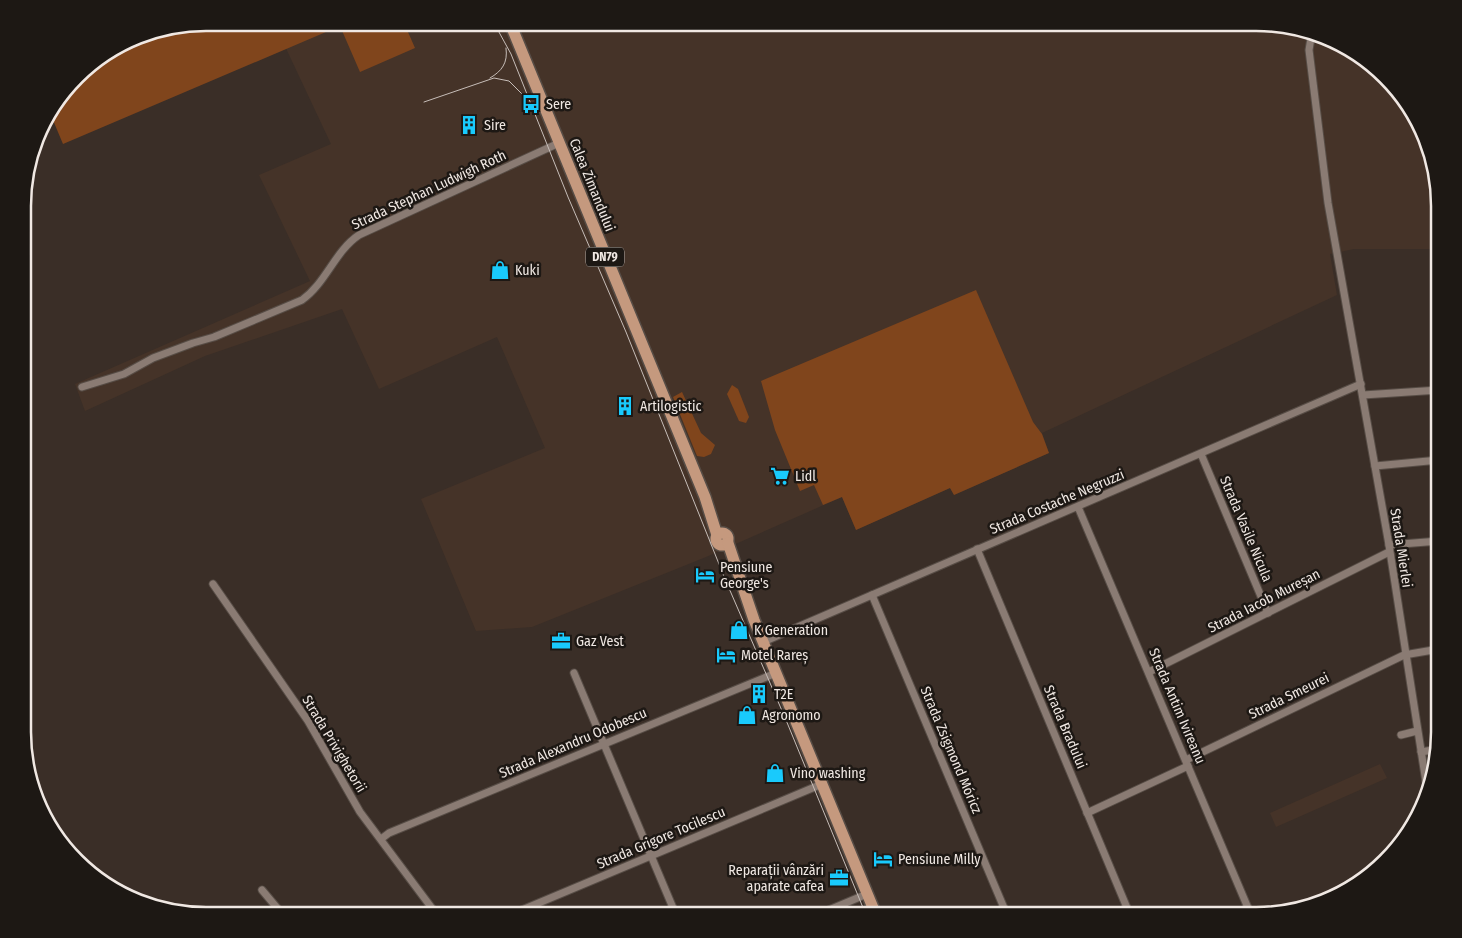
<svg xmlns="http://www.w3.org/2000/svg" width="1462" height="938" viewBox="0 0 1462 938" font-family="'Fira Sans Condensed',sans-serif">
	<rect width="100%" height="100%" fill="#3a2e27"/>
	<g fill="#453328">
		<polygon points="206,23 1256,23 1314,32 1358,54 1415,115 1439,195 1439,249 1354,249 1330,254 1337,295 1042,433 1049,453 954,495 950,488 856,530 842,497 706,557 532,627 476,631 421,499 545,448 497,337 379,389 342,309 205,356 85,411 75,384 310,281 259,175 331,144 283,42 50,113 85,68 136,36"/>
		<polygon points="1380,764 1387,778 1276,827 1270,813"/>
	</g>
	<g fill="#80451c">
		<polygon points="206,23 404,23 415,48 360,72 340,26 63,144 50,113 85,68 136,36"/>
		<polygon points="976,290 1033,422 1042,434 1049,453 954,495 950,488 856,530 842,497 823,505 814,485 800,491 775,430 761,381"/>
		<polygon points="732,385 738,389 749,417 746,423 739,421 727,394"/>
		<polygon points="682,392 701,433 715,445 711,454 704,457 697,456 673,397"/>
	</g>
	<g fill="none" stroke-linecap="round" stroke-linejoin="round">
		<g stroke="#574d46" stroke-width="9">
			<g id="street">
				<polyline points="1316,33 1311,38 1309,50 1328,203 1389,545 1428,795"/>
				<path d="M 82,387 L 124,374 L 153,358 L 193,343 L 214,337 L 302,300 C 326,283 335,251 359,235 L 559,143"/>
				<polyline points="1363,395 1439,390"/>
				<polyline points="1201,454 1268,613"/>
				<polyline points="1375,466 1439,460"/>
				<polyline points="1078,507 1251,915"/>
				<polyline points="1389,545 1439,541"/>
				<polyline points="977,549 1130,915"/>
				<polyline points="213,584 308,721 360,812 437,915"/>
				<polyline points="872,595 1007,915"/>
				<polyline points="763,642 1361,384"/>
				<polyline points="1149,672 1389,552"/>
				<polyline points="574,673 676,915"/>
				<polyline points="1401,735 1417,731"/>
				<polyline points="1421,752 1438,749"/>
				<polyline points="1186,760 1404,655 1439,649"/>
				<polyline points="1087,813 1188,766"/>
				<polyline points="381,839 389,833 776,673"/>
				<polyline points="262,890 283,915"/>
				<polyline points="510,915 822,784"/>
				<polyline points="817,915 867,894"/>
			</g>
		</g>
		<g stroke="#574d46" stroke-width="14">
			<g id="primary">
				<polyline points="510,23 705,497 717,535"/>
				<circle cx="722" cy="539" r="6"/>
				<polyline points="728,543 754,620 876,915"/>
			</g>
		</g>
		<use href="#street" stroke="#8a7b73" stroke-width="7"/>
		<use href="#primary" stroke="#c5997e" stroke-width="11"/>
		<g stroke="#c7beb9" stroke-width="1">
			<polyline points="494,23 511,54 568,197 626,332 725,579 786,720 866,915"/>
			<path d="M 490,78 C 502,71 508,63 506,48"/>
			<polyline points="424,102 494,78 509,81 524,96"/>
		</g>
	</g>
	<defs>
		<g id="bus-bare" transform="scale(1.5)"><path d="M-5-6H5V4H4V6H2V4H-2V6H-4V4H-5ZM-3.5-4V0h7V-4ZM-3.5 1.2v1.5H-2V1.2ZM2 1.2v1.5H3.5V1.2Z" fill="#19cafc" stroke="#1d1814" stroke-width="2.5" paint-order="stroke"/></g>
		<g id="building-bare" transform="scale(1.5)"><path d="M-4-6H4V6H1V3H-1V6H-4ZM-2.5-4.3h1.7v1.8h-1.7ZM.8-4.3h1.7v1.8H.8ZM-2.5-1h1.7V.8h-1.7ZM.8-1h1.7V.8H.8Z" fill="#19cafc" stroke="#1d1814" stroke-width="2.5" paint-order="stroke"/></g>
		<g id="shop-bare" transform="scale(1.5)"><path d="M-5-2.5h2.3a2.7 3.5 0 0 1 5.4 0H5L5.5 6h-11ZM-1.5-2.5h3a1.5 2.3 0 0 0-3 0Z" fill="#19cafc" stroke="#1d1814" stroke-width="2.5" paint-order="stroke"/></g>
		<g id="supermarket-bare" transform="scale(1.5)"><path d="M-6-5.5h2.5l.6 2H6L4.5 2H-2.5L-4.4-4H-6ZM-1.5 3.2a1.3 1.3 0 1 0 .1 0ZM3 3.2a1.3 1.3 0 1 0 .1 0Z" fill="#19cafc" stroke="#1d1814" stroke-width="2.5" paint-order="stroke"/></g>
		<g id="hotel-bare" transform="scale(1.5)"><path d="M-6-4.5h1.5V1H6V5H4.5V3h-9V5H-6ZM-4 0a1.8 1.8 0 1 1 3.6 0ZM.5 0V-2.5h3Q6-2.5 6 0Z" fill="#19cafc" stroke="#1d1814" stroke-width="2.5" paint-order="stroke"/></g>
		<g id="office-bare" transform="scale(1.5)"><path d="M-6-3h4V-5.5h4V-3h4V5H-6ZM-1-4.5V-3h2v-1.5ZM-6 0V1H6V0Z" fill="#19cafc" stroke="#1d1814" stroke-width="2.5" paint-order="stroke"/></g>
	</defs>
	<g fill-rule="evenodd">
		<use href="#bus-bare" x="531" y="104"/>
		<use href="#building-bare" x="469" y="125"/>
		<use href="#shop-bare" x="500" y="270"/>
		<use href="#building-bare" x="625" y="406"/>
		<use href="#supermarket-bare" x="780" y="476"/>
		<use href="#hotel-bare" x="705" y="575"/>
		<use href="#shop-bare" x="739" y="630"/>
		<use href="#office-bare" x="561" y="641"/>
		<use href="#hotel-bare" x="726" y="655"/>
		<use href="#building-bare" x="759" y="694"/>
		<use href="#shop-bare" x="747" y="715"/>
		<use href="#shop-bare" x="775" y="773"/>
		<use href="#hotel-bare" x="883" y="859"/>
		<use href="#office-bare" x="839" y="878"/>
	</g>
	<g text-anchor="middle" dominant-baseline="central" stroke-width="5" stroke-linejoin="round" paint-order="stroke">
		<rect fill="#1d1814" stroke="#b1aaa5" stroke-width="1" x="586" y="247.5" width="38" height="19" rx="4"/>
		<g font-size="12" font-weight="bold" fill="#f0e8e3">
			<text x="605" y="257">DN79</text>
		</g>
		<g font-size="14" fill="#f0e8e3" stroke="#1d1814" text-anchor="start">
			<text x="546" y="104">Sere</text>
			<text x="484" y="125">Sire</text>
			<text x="515" y="270">Kuki</text>
			<text x="640" y="406">Artilogistic</text>
			<text x="795" y="476">Lidl</text>
			<text x="720" y="567">Pensiune<tspan x="720" dy="16">George's</tspan></text>
			<text x="754" y="630">K Generation</text>
			<text x="576" y="641">Gaz Vest</text>
			<text x="741" y="655">Motel Rareș</text>
			<text x="774" y="694">T2E</text>
			<text x="762" y="715">Agronomo</text>
			<text x="790" y="773">Vino washing</text>
			<text x="898" y="859">Pensiune Milly</text>
			<text x="824" y="870" text-anchor="end">Reparații vânzări<tspan x="824" dy="16">aparate cafea</tspan></text>
		</g>
		<g font-size="14" fill="#f0e8e3" stroke="#1d1814">
			<text transform="translate(592 185) rotate(68)">Calea Zimandului</text>
			<text transform="translate(429 190) rotate(-25)">Strada Stephan Ludwigh Roth</text>
			<text transform="translate(1057 502) rotate(-23)">Strada Costache Negruzzi</text>
			<text transform="translate(1246 529) rotate(67)">Strada Vasile Nicula</text>
			<text transform="translate(1401 548) rotate(81)">Strada Mierlei</text>
			<text transform="translate(1264 601) rotate(-27)">Strada Iacob Mureșan</text>
			<text transform="translate(1289 696) rotate(-26)">Strada Smeurei</text>
			<text transform="translate(1177 706) rotate(67)">Strada Antim Ivireanu</text>
			<text transform="translate(1065 727) rotate(67)">Strada Bradului</text>
			<text transform="translate(573 743) rotate(-23)">Strada Alexandru Odobescu</text>
			<text transform="translate(334 744) rotate(59)">Strada Privighetorii</text>
			<text transform="translate(951 750) rotate(67)">Strada Zsigmond Móricz</text>
			<text transform="translate(661 838) rotate(-23)">Strada Grigore Tocilescu</text>
		</g>
	</g>
	<path d="M0 0H1462V938H0ZM206 31H1256A175 175 0 0 1 1431 206V732A175 175 0 0 1 1256 907H206A175 175 0 0 1 31 732V206A175 175 0 0 1 206 31Z" fill="#1d1814" fill-rule="evenodd"/>
	<path fill="none" stroke="#f0e8e3" stroke-width="2.5" d="M206 31H1256A175 175 0 0 1 1431 206V732A175 175 0 0 1 1256 907H206A175 175 0 0 1 31 732V206A175 175 0 0 1 206 31Z"/>
</svg>
